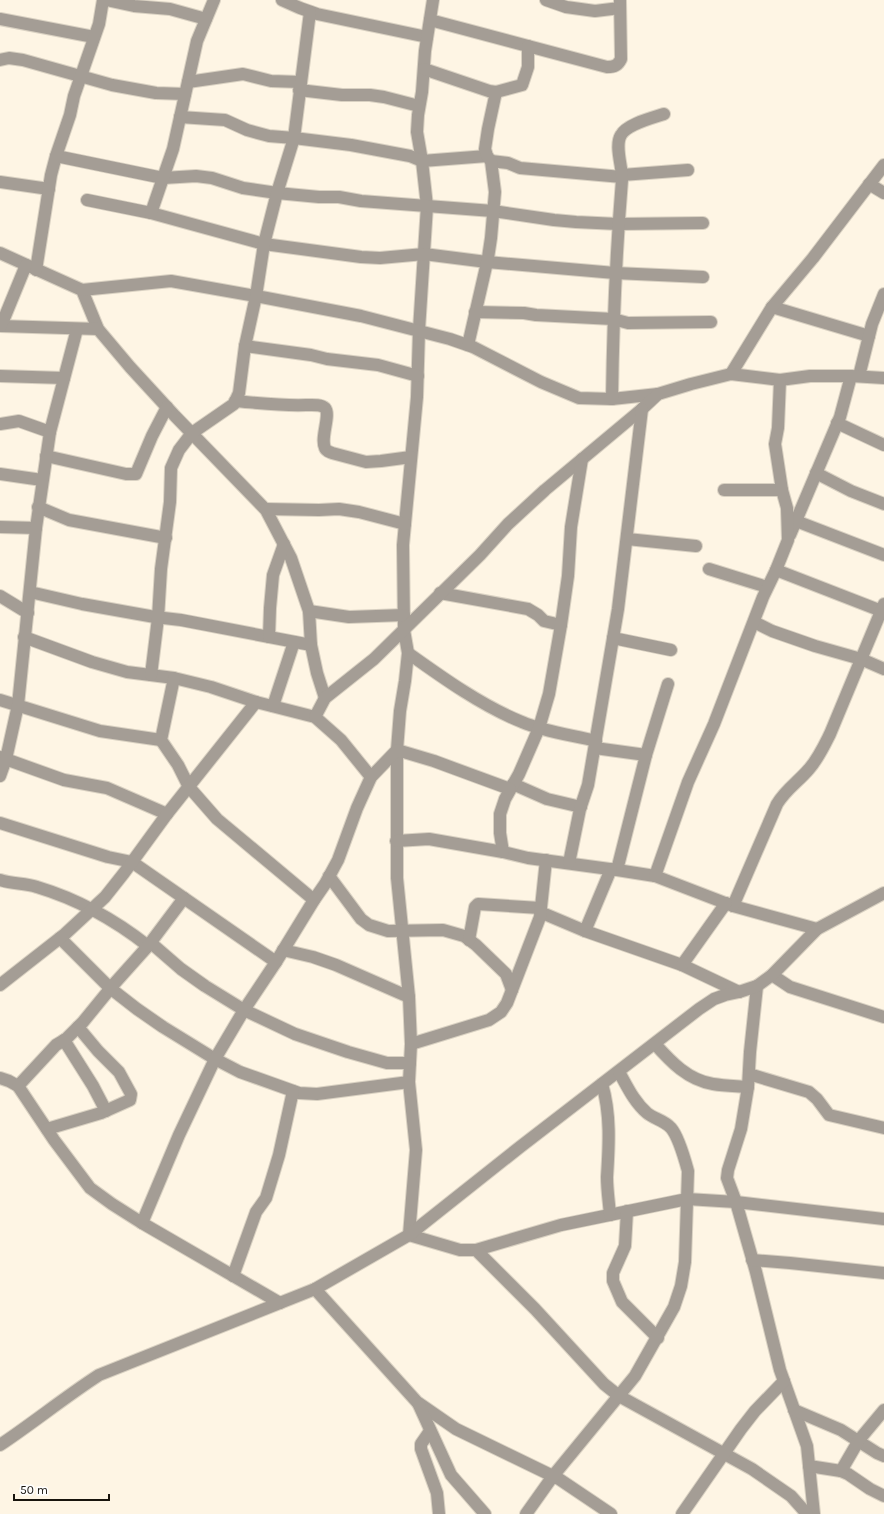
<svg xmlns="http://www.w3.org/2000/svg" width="884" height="1514" viewBox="0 0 884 1514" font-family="Karla,sans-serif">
	<rect width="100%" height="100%" fill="#fef5e4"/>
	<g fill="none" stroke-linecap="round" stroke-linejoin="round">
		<g stroke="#d9d1c2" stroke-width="14">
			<g id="minor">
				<polyline points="106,0 134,6 170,9 206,19"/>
				<polyline points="282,0 300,8 317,14 427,37"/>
				<polyline points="433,0 425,51 422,92 418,115 417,132 422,161 427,206 419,330 417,397 403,545 404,630 408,653 405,681 400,711 397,750 397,878 409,997 411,1044 409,1082 416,1150 409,1235 460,1250 476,1250 561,1225 687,1199 736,1202 884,1219"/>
				<polyline points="546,0 566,7 595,11 620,8"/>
				<polyline points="0,19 94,37"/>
				<path d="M 430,20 L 607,67 C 615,67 618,65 621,59 L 620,0"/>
				<polyline points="0,60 9,58 23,60 112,85 156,93 185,94"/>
				<polyline points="424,69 489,91 496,92 522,85 528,67 528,46"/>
				<polyline points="188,82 243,74 271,81 300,82"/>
				<polyline points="299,90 342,95 370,95 384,97 419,106"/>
				<polyline points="180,117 225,120 247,130 269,136 294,138 351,145 410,156 422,161 487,156"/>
				<polyline points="56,156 163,178 196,176 212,178 243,188 277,193 319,197 339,197 361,201 493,211 554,220 576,222 618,224 703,223"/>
				<polyline points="491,161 508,163 520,168 622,177"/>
				<polyline points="622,175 688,170"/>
				<polyline points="0,182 49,189"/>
				<polyline points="869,184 884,193"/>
				<polyline points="87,200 151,213 264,244 361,257 380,258 424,254 487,262 615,273 703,277"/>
				<polyline points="151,213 173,149 197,41 214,0"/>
				<polyline points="0,253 82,290 98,329 130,367 175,416 266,510 291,558 309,611 311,645 317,673 325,698"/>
				<polyline points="36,270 51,175 56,156 70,115 74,96 99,24 103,0"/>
				<polyline points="82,290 171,281 256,296 361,316 450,339 473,347 541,382 579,398 612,399 658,394"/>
				<polyline points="772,307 869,336"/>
				<polyline points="475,312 524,313 536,315 613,319 628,323 711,322"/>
				<polyline points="0,326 98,329"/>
				<polyline points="1,326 26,265"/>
				<polyline points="468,345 488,258 491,238 495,192 491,161 487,156 485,149 488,129 496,92"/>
				<polyline points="245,346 311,355 327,359 378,365 418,376"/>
				<polyline points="731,374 772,307 813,258 884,165"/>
				<polyline points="0,376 64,378"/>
				<polyline points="859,376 872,324 884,294"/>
				<path d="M 612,399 C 613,325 616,253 622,180 C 623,168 614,146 621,135 C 627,124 652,118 664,114"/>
				<path d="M 235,401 C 259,403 282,406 306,405 C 311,405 321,404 325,408 C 331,415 320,438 325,448 C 326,451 330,452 332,453 L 366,462 L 381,461 L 411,457"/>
				<polyline points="837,423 884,445"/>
				<polyline points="0,424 19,421 50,432"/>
				<polyline points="46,456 126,474 136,474 152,436 167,407"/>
				<polyline points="816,473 851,491 884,504"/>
				<polyline points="0,474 42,480"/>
				<polyline points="724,490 782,490"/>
				<polyline points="38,507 69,520 166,538"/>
				<polyline points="266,509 319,510 339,509 359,512 405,524"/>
				<polyline points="796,521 884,555"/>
				<polyline points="0,527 36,528"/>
				<polyline points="790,535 840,417 851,376"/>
				<polyline points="627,539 696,546"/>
				<polyline points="709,569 767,587"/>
				<polyline points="776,570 884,612"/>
				<polyline points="30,592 82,604 155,617 181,620 311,645"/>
				<polyline points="440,593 528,609 538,615 544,621 561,625"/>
				<polyline points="0,596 28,613"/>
				<polyline points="309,611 349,617 404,615"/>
				<polyline points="754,622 772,631 815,646 861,659 884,669"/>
				<polyline points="24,637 92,662 127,672 174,678 211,687 256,702 315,717 341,740 371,777"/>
				<polyline points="269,637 270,608 273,575 284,544"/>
				<polyline points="613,638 671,650"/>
				<path d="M 408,653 C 443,678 482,706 522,722 C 545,732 572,735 596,741"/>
				<polyline points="151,675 158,618 161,569 170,502 171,468 179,450 192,433 234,404 239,393 245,346 256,296 264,244 277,193 294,138 310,12"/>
				<polyline points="174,678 161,740 178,765 189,787 217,819 314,900"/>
				<polyline points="0,700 100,731 161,740"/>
				<polyline points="273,706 294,642"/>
				<polyline points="315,717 325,698 374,659 480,555 508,524 545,490 642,409 658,394 691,384 731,374 780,380 810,376 851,376 884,378"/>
				<polyline points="595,748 646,755"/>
				<polyline points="0,757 64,780 107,788 167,814"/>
				<polyline points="0,776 6,759 18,705 36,528 50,432 77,329"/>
				<polyline points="513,784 547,799 581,807"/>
				<polyline points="0,823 108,857 132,862 276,962"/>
				<polyline points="396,841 429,839 503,852 528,858 617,870 655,876 733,906 817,929"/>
				<polyline points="503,852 500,833 500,814 505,799 519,774 539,728 549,694 561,625 568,576 571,527 582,459"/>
				<polyline points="569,863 580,809 588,785 618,609 642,409"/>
				<polyline points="617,870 646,755 668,684"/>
				<polyline points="329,876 361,919 369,925 388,931 443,930 464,936 476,945 506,974 512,990"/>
				<polyline points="655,876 688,782 714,724 763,597 776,570 788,540 787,508 782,490 775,444 778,428 780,380"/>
				<path d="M 0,880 C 12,884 25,883 37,887 C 77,899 115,920 148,946"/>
				<path d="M 733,906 L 777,804 C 786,789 798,782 809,769 C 818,759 824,746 830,734 L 884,604"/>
				<polyline points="540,912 585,931 682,965 739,992"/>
				<polyline points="585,931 611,869"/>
				<polyline points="60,938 110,988 137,1009 163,1027 215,1059 240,1072 299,1093 317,1094 409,1082"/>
				<polyline points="469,940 475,907 478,904 540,908"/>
				<polyline points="151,943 181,969 205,986 244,1010 295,1034 348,1052 387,1063 410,1063"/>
				<polyline points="283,950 313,957 336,965 409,997"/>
				<polyline points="682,965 726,903"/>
				<polyline points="772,975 790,987 884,1017"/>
				<polyline points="0,985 65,934 105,897 124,873 167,814 256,702"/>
				<polyline points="757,986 750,1052 748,1087 741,1129 728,1170 727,1178 736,1202 756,1272 780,1370 807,1446 814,1514"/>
				<polyline points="64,1040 93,1086 106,1111"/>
				<polyline points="411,1044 489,1020 501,1012 507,1003 540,917 546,860"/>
				<path d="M 655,1044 C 671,1062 688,1080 713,1084 C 725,1086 736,1086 748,1087"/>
				<polyline points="749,1074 809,1092 817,1099 829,1115 884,1128"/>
				<polyline points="0,1078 9,1081 18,1086 54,1140 90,1188 112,1204 142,1223 280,1303"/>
				<path d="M 602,1084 C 611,1114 609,1146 607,1177 C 607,1190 609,1202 610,1215"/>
				<polyline points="18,1086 56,1045 66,1039 83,1022 114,984 148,946 184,898"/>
				<polyline points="47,1129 101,1113 130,1100 131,1094 119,1072 98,1051 78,1027"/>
				<polyline points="627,1211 625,1246 613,1273 613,1281 622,1302 658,1338"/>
				<polyline points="142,1223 179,1135 215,1059 244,1010 276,962 314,900 325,884 338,860 357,808 371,777 397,750 434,761 510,789"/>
				<polyline points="476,1250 535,1309 604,1384 619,1396 752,1469 791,1496 807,1514"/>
				<polyline points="752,1260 790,1263 884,1273"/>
				<polyline points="233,1276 256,1212 266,1198 279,1155 293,1091"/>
				<polyline points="315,1289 417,1402 456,1429 559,1479 611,1514"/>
				<polyline points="418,1403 451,1475 485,1514"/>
				<polyline points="794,1410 841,1430 877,1453 884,1456"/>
				<polyline points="430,1431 421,1444 421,1449 437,1493 439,1514"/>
				<path d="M 0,1445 C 33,1423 65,1397 99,1375 L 315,1289 L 409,1235 L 520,1147 L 699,1009 L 714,999 L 725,995 L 739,992 L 757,986 L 772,975 L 817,929 L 884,893"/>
				<polyline points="809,1466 841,1471 848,1474 870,1489 884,1496"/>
				<polyline points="841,1471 859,1440 884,1410"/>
				<path d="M 526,1514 L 553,1476 L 635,1376 L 674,1307 L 681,1286 L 685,1262 L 688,1171 C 685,1160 678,1136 671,1128 C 664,1120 654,1119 647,1113 C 634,1102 627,1086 619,1072"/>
				<polyline points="682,1514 741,1429 755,1411 784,1381"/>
			</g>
		</g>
		<use href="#minor" stroke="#a49d95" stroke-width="12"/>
	</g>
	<path d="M14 1494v6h95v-6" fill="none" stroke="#18140d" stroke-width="2"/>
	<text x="20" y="1494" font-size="12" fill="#18140d" stroke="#ffffff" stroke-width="3" paint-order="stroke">50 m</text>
</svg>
